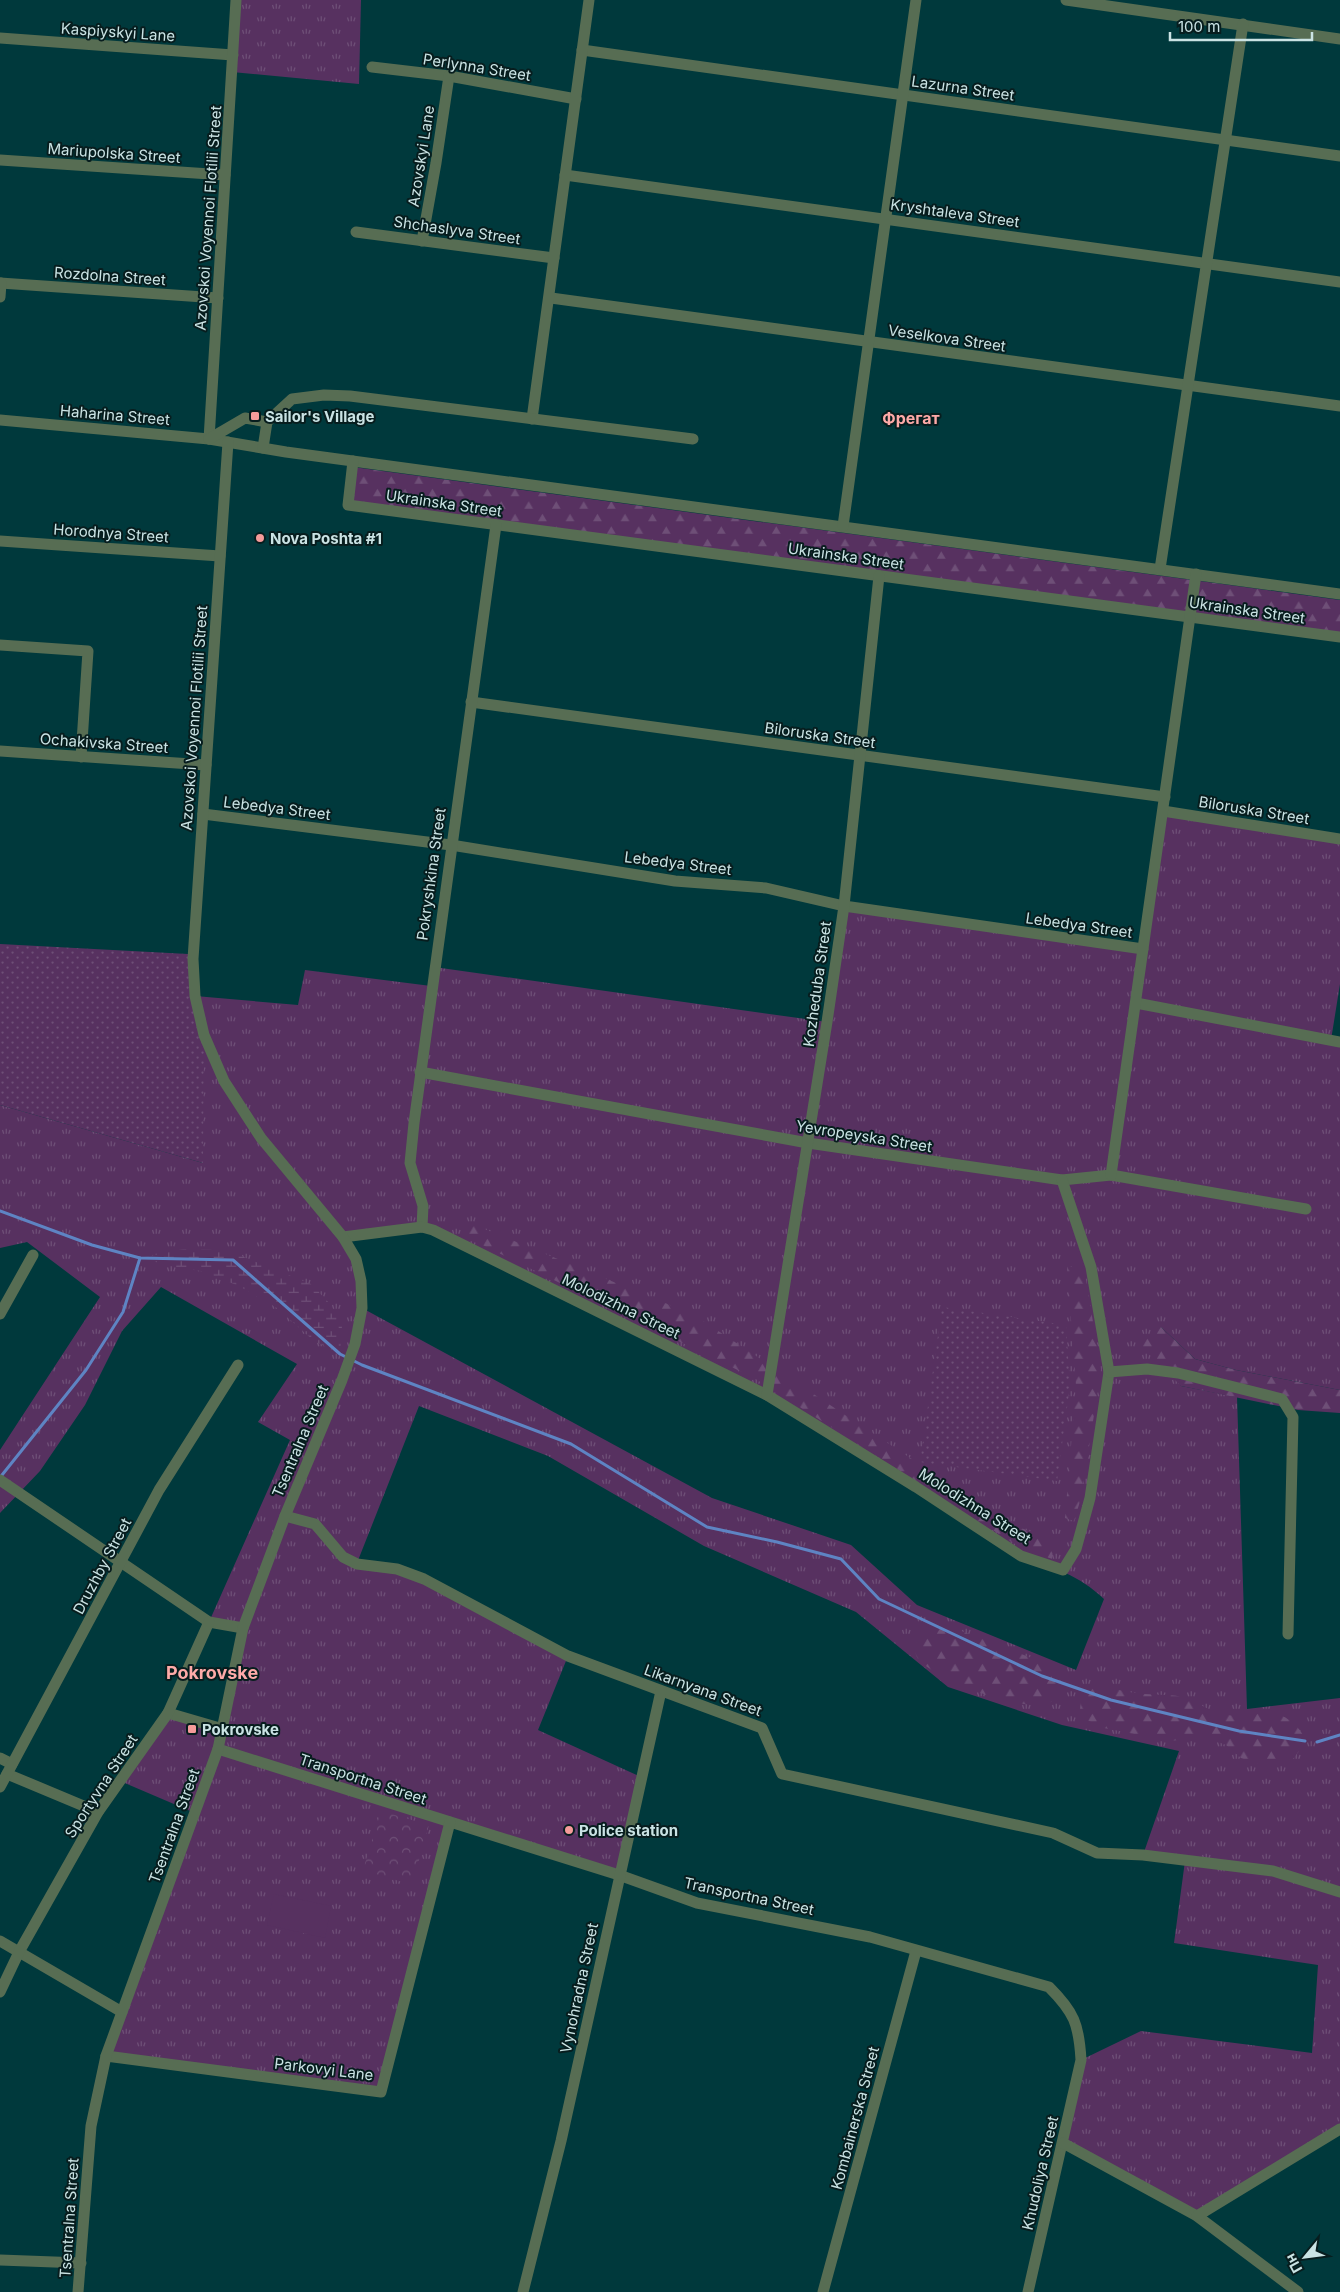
<svg xmlns="http://www.w3.org/2000/svg" width="1340" height="2292" viewBox="0 0 1340 2292" font-family="Inter,sans-serif">
	<defs>
		<pattern id="grass-tufts" width="24" height="20" patternUnits="userSpaceOnUse" patternTransform="scale(1.25)"><rect width="24" height="20" fill="#573160"/><path d="M3 7l-1-3M5 7V3M7 7l1-3M15 17l-1-3M17 17v-4M19 17l1-3" fill="none" stroke="#6e4f77"/></pattern>
		<pattern id="forest-firs" width="22" height="20" patternUnits="userSpaceOnUse" patternTransform="scale(1.25)"><rect width="22" height="20" fill="#573160"/><path d="M5 1l3.5 6h-7zM16 11l3.5 6h-7z" fill="#6e4f77"/></pattern>
		<pattern id="wetland-marsh" width="20" height="14" patternUnits="userSpaceOnUse" patternTransform="scale(1.25)"><rect width="20" height="14" fill="#573160"/><path d="M1 5h8M5 5V1M11 12h8M15 12V8" fill="none" stroke="#6e4f77"/></pattern>
		<pattern id="park-crowns" width="20" height="18" patternUnits="userSpaceOnUse" patternTransform="scale(1.25)"><rect width="20" height="18" fill="#573160"/><path d="M2 6a3 3 0 1 1 6 0M12 15a3 3 0 1 1 6 0" fill="none" stroke="#6e4f77"/></pattern>
		<pattern id="garden-dots" width="8" height="8" patternUnits="userSpaceOnUse" patternTransform="scale(1.25)"><rect width="8" height="8" fill="#573160"/><path d="M2 2h.1M6 6h.1" fill="none" stroke="#6e4f77" stroke-width="1.8" stroke-linecap="round"/></pattern>
	</defs>
	<rect width="100%" height="100%" fill="#00393c"/>
	<g fill="url(#grass-tufts)" fill-rule="evenodd">
		<polygon points="236,0 361,0 359,84 232,72"/>
		<path d="M 1163,811 L 1340,839 L 1340,984 L 1331,1040 L 1340,1042 L 1340,1390 L 1236,1370 L 1195,1359 L 1161,1327 L 1181,1386 L 1237,1397 L 1247,1709 L 1340,1698 L 1340,2129 L 1197,2216 L 1063,2143 L 1081,2060 L 1141,2031 L 1312,2053 L 1318,1965 L 1174,1943 L 1185,1861 L 1143,1855 L 1179,1751 L 1062,1725 L 948,1687 L 856,1612 L 704,1546 L 548,1456 L 419,1406 L 357,1563 L 397,1569 L 568,1656 L 538,1730 L 641,1777 L 619,1875 L 450,1822 L 381,2092 L 106,2056 L 195,1813 L 120,1781 L 168,1713 L 223,1728 L 243,1628 L 209,1622 L 290,1440 L 258,1422 L 297,1364 L 161,1287 L 122,1331 L 85,1405 L 40,1471 L 0,1513 L 0,1450 L 100,1297 L 27,1242 L 0,1248 L 0,1105 L 203,1163 L 195,996 L 298,1005 L 305,970 L 431,986 L 434,967 L 827,1022 L 844,906 L 1143,949 ZM 433,1230 L 767,1395 L 1021,1556 C 1052,1566 1080,1576 1104,1599 L 1076,1670 L 917,1605 L 851,1545 L 712,1498 L 362,1308 L 361,1281 L 343,1237 Z"/>
	</g>
	<g fill="url(#forest-firs)">
		<polygon points="353,467 1340,600 1340,637 348,505"/>
		<polygon points="470,1223 694,1315 1010,1524 1054,1540 1052,1559 1018,1546 754,1378 462,1235"/>
		<polygon points="1067,1266 1084,1268 1101,1370 1081,1498 1074,1521 1065,1518 1076,1386"/>
		<polygon points="1161,1327 1195,1359 1236,1370 1340,1390 1340,1413 1298,1410 1181,1386 1139,1344"/>
		<path d="M 936,1626 L 956,1629 L 1047,1664 L 1059,1676 C 1060,1683 1061,1691 1056,1698 C 1036,1721 934,1679 918,1659 C 916,1656 915,1651 914,1648 C 919,1636 925,1631 936,1626 Z"/>
		<path d="M 1102,1686 C 1116,1689 1130,1693 1144,1694 C 1158,1695 1173,1694 1186,1698 C 1197,1701 1207,1710 1218,1713 C 1252,1724 1279,1695 1305,1738 L 1300,1750 L 1293,1759 L 1280,1766 L 1258,1764 L 1241,1758 L 1226,1745 L 1205,1737 L 1170,1741 L 1104,1728 L 1087,1720 L 1080,1710 L 1081,1699 L 1086,1690 Z"/>
	</g>
	<polygon fill="url(#wetland-marsh)" points="183,1249 226,1250 311,1284 330,1304 342,1326 340,1354 314,1341 277,1308 239,1286 201,1271 180,1268 140,1258"/>
	<polygon fill="url(#park-crowns)" points="381,1811 429,1825 412,1885 363,1870"/>
	<g fill="url(#garden-dots)">
		<polygon points="0,944 188,954 204,1035 203,1163 0,1105"/>
		<polygon points="942,1307 1066,1325 1070,1386 1057,1481 920,1462"/>
	</g>
	<polygon fill="#573160" points="274,1894 331,1906 325,1938 267,1925"/>
	<g fill="none" stroke-linecap="round" stroke-linejoin="round">
		<g stroke="#5e84c3" stroke-width="3">
			<polyline points="0,1211 92,1245 140,1258 233,1260 340,1354 362,1365 571,1444 707,1527 777,1542 841,1559 879,1599 1042,1676 1111,1700 1239,1731 1305,1741"/>
			<polyline points="2,1475 86,1370 123,1312 140,1258"/>
			<polyline points="1317,1742 1340,1735"/>
		</g>
		<g stroke="#576d53" stroke-width="11">
			<polyline points="1066,0 1340,39"/>
			<polyline points="0,38 233,55"/>
			<polyline points="582,50 1340,156"/>
			<polyline points="372,67 449,76 576,99"/>
			<polyline points="0,160 225,175"/>
			<polyline points="565,175 1340,282"/>
			<polyline points="356,232 554,258"/>
			<polyline points="422,241 436,163 449,76"/>
			<polyline points="0,283 218,298"/>
			<polyline points="0,297 1,283"/>
			<polyline points="551,298 1340,406"/>
			<polyline points="532,419 589,0"/>
			<polyline points="0,420 209,439 286,452 1340,594"/>
			<polyline points="267,422 292,399 324,395 350,396 693,439"/>
			<polyline points="209,439 236,0"/>
			<polyline points="209,439 245,418 267,422"/>
			<polyline points="263,448 267,422"/>
			<polyline points="353,461 348,505 1340,637"/>
			<polyline points="843,526 916,0"/>
			<polyline points="0,541 220,556"/>
			<polyline points="1160,569 1243,24"/>
			<polyline points="0,645 88,651 81,757"/>
			<polyline points="471,702 1165,797"/>
			<polyline points="0,751 206,765"/>
			<polyline points="1163,811 1340,839"/>
			<polyline points="203,814 451,845 675,881 766,888 844,906 1143,949"/>
			<polyline points="1136,1003 1340,1042"/>
			<polyline points="420,1072 808,1143 1062,1180 1111,1175 1306,1209"/>
			<polyline points="1111,1175 1196,574"/>
			<polyline points="422,1227 423,1206 410,1163 414,1123 496,525"/>
			<polyline points="343,1237 422,1227 433,1230 767,1395 916,1487 1021,1556 1063,1570 1076,1549 1090,1498 1109,1372 1091,1267 1062,1180"/>
			<polyline points="0,1314 33,1255"/>
			<polyline points="1109,1372 1147,1369 1178,1373 1282,1399 1293,1417 1288,1634"/>
			<polyline points="767,1395 827,1022 844,906 879,576"/>
			<polyline points="0,1480 209,1622 243,1628"/>
			<polyline points="285,1516 315,1524 343,1557 357,1564 397,1569 424,1579 568,1656 762,1728 782,1774 1053,1833 1097,1853 1143,1855 1273,1871 1340,1892"/>
			<polyline points="168,1713 223,1729"/>
			<path d="M 218,1749 L 619,1875 L 697,1903 L 870,1937 L 1049,1987 C 1074,2012 1079,2024 1081,2060 L 1028,2292"/>
			<polyline points="0,1758 12,1764"/>
			<polyline points="7,1774 98,1812"/>
			<polyline points="0,1787 159,1490 238,1365"/>
			<polyline points="0,1941 122,2012"/>
			<polyline points="0,1992 19,1952 98,1812 168,1713 209,1622"/>
			<polyline points="106,2056 381,2092 450,1822"/>
			<polyline points="1063,2143 1197,2216 1298,2292"/>
			<polyline points="1197,2216 1340,2129"/>
			<polyline points="0,2260 81,2263"/>
			<polyline points="78,2292 91,2126 106,2056 218,1749 243,1628 285,1516 342,1380 355,1344 362,1308 361,1281 356,1259 343,1237 261,1138 224,1081 204,1035 195,996 193,959 228,442"/>
			<polyline points="523,2292 561,2141 661,1691"/>
			<polyline points="823,2292 916,1951"/>
		</g>
	</g>
	<g fill="#f59b9a" stroke="#071d1e" stroke-width="2">
		<rect x="250" y="411" width="10" height="10" rx="2.5"/>
		<circle cx="260" cy="538" r="5"/>
		<rect x="187" y="1724" width="10" height="10" rx="2.5"/>
		<circle cx="569" cy="1830" r="5"/>
	</g>
	<g text-anchor="middle" dominant-baseline="central" stroke-width="4" stroke-linejoin="round" paint-order="stroke">
		<g font-size="15" fill="#cae3e4" stroke="#071d1e">
			<text transform="translate(118 32) rotate(4)">Kaspiyskyi Lane</text>
			<text transform="translate(477 67) rotate(9)">Perlynna Street</text>
			<text transform="translate(963 88) rotate(8)">Lazurna Street</text>
			<text transform="translate(114 153) rotate(4)">Mariupolska Street</text>
			<text transform="translate(421 156) rotate(-81)">Azovskyi Lane</text>
			<text transform="translate(955 213) rotate(8)">Kryshtaleva Street</text>
			<text transform="translate(208 218) rotate(-86)">Azovskoi Voyennoi Flotilii Street</text>
			<text transform="translate(457 230) rotate(8)">Shchaslyva Street</text>
			<text transform="translate(110 276) rotate(4)">Rozdolna Street</text>
			<text transform="translate(947 338) rotate(8)">Veselkova Street</text>
			<text transform="translate(115 415) rotate(5)">Haharina Street</text>
			<text transform="translate(444 503) rotate(8)">Ukrainska Street</text>
			<text transform="translate(111 533) rotate(4)">Horodnya Street</text>
			<text transform="translate(846 556) rotate(8)">Ukrainska Street</text>
			<text transform="translate(1247 610) rotate(8)">Ukrainska Street</text>
			<text transform="translate(194 718) rotate(-86)">Azovskoi Voyennoi Flotilii Street</text>
			<text transform="translate(820 735) rotate(8)">Biloruska Street</text>
			<text transform="translate(104 743) rotate(4)">Ochakivska Street</text>
			<text transform="translate(277 808) rotate(7)">Lebedya Street</text>
			<text transform="translate(1254 810) rotate(9)">Biloruska Street</text>
			<text transform="translate(678 863) rotate(7)">Lebedya Street</text>
			<text transform="translate(431 874) rotate(-82)">Pokryshkina Street</text>
			<text transform="translate(1079 925) rotate(8)">Lebedya Street</text>
			<text transform="translate(817 984) rotate(-82)">Kozheduba Street</text>
			<text transform="translate(864 1136) rotate(9)">Yevropeyska Street</text>
			<text transform="translate(621 1306) rotate(26)">Molodizhna Street</text>
			<text transform="translate(300 1441) rotate(-67)">Tsentralna Street</text>
			<text transform="translate(975 1506) rotate(32)">Molodizhna Street</text>
			<text transform="translate(102 1566) rotate(-62)">Druzhby Street</text>
			<text transform="translate(703 1690) rotate(20)">Likarnyana Street</text>
			<text transform="translate(363 1779) rotate(18)">Transportna Street</text>
			<text transform="translate(101 1786) rotate(-57)">Sportyvna Street</text>
			<text transform="translate(174 1826) rotate(-70)">Tsentralna Street</text>
			<text transform="translate(749 1896) rotate(12)">Transportna Street</text>
			<text transform="translate(579 1988) rotate(-78)">Vynohradna Street</text>
			<text transform="translate(324 2069) rotate(7)">Parkovyi Lane</text>
			<text transform="translate(855 2118) rotate(-75)">Kombainerska Street</text>
			<text transform="translate(1040 2173) rotate(-77)">Khudoliya Street</text>
			<text transform="translate(69 2218) rotate(-86)">Tsentralna Street</text>
		</g>
		<g font-size="15" font-weight="bold" fill="#cae3e4" stroke="#071d1e" text-anchor="start">
			<text x="265" y="416">Sailor's Village</text>
			<text x="270" y="538">Nova Poshta #1</text>
			<text x="202" y="1729">Pokrovske</text>
			<text x="579" y="1830">Police station</text>
		</g>
		<g font-size="16" font-weight="bold" fill="#feaaa8" stroke="#071d1e">
			<text x="911" y="418">Фрегат</text>
		</g>
		<g font-size="18" font-weight="bold" fill="#feaaa8" stroke="#071d1e">
			<text x="212" y="1672">Pokrovske</text>
		</g>
	</g>
	<g transform="translate(1305 2257) rotate(241)" stroke="#071d1e" stroke-width="4" paint-order="stroke">
	<path d="M0-4L9 19L0 12L-9 19Z" fill="#cae3e4"/>
	<text y="-8" font-size="14" font-weight="bold" text-anchor="middle" fill="#cae3e4">Пн</text>
	</g>
	<path d="M1170 32v8h142v-8" fill="none" stroke="#cae3e4" stroke-width="2.5"/>
	<text x="1178" y="32" font-size="15" fill="#cae3e4" stroke="#071d1e" stroke-width="4" paint-order="stroke">100 m</text>
</svg>
